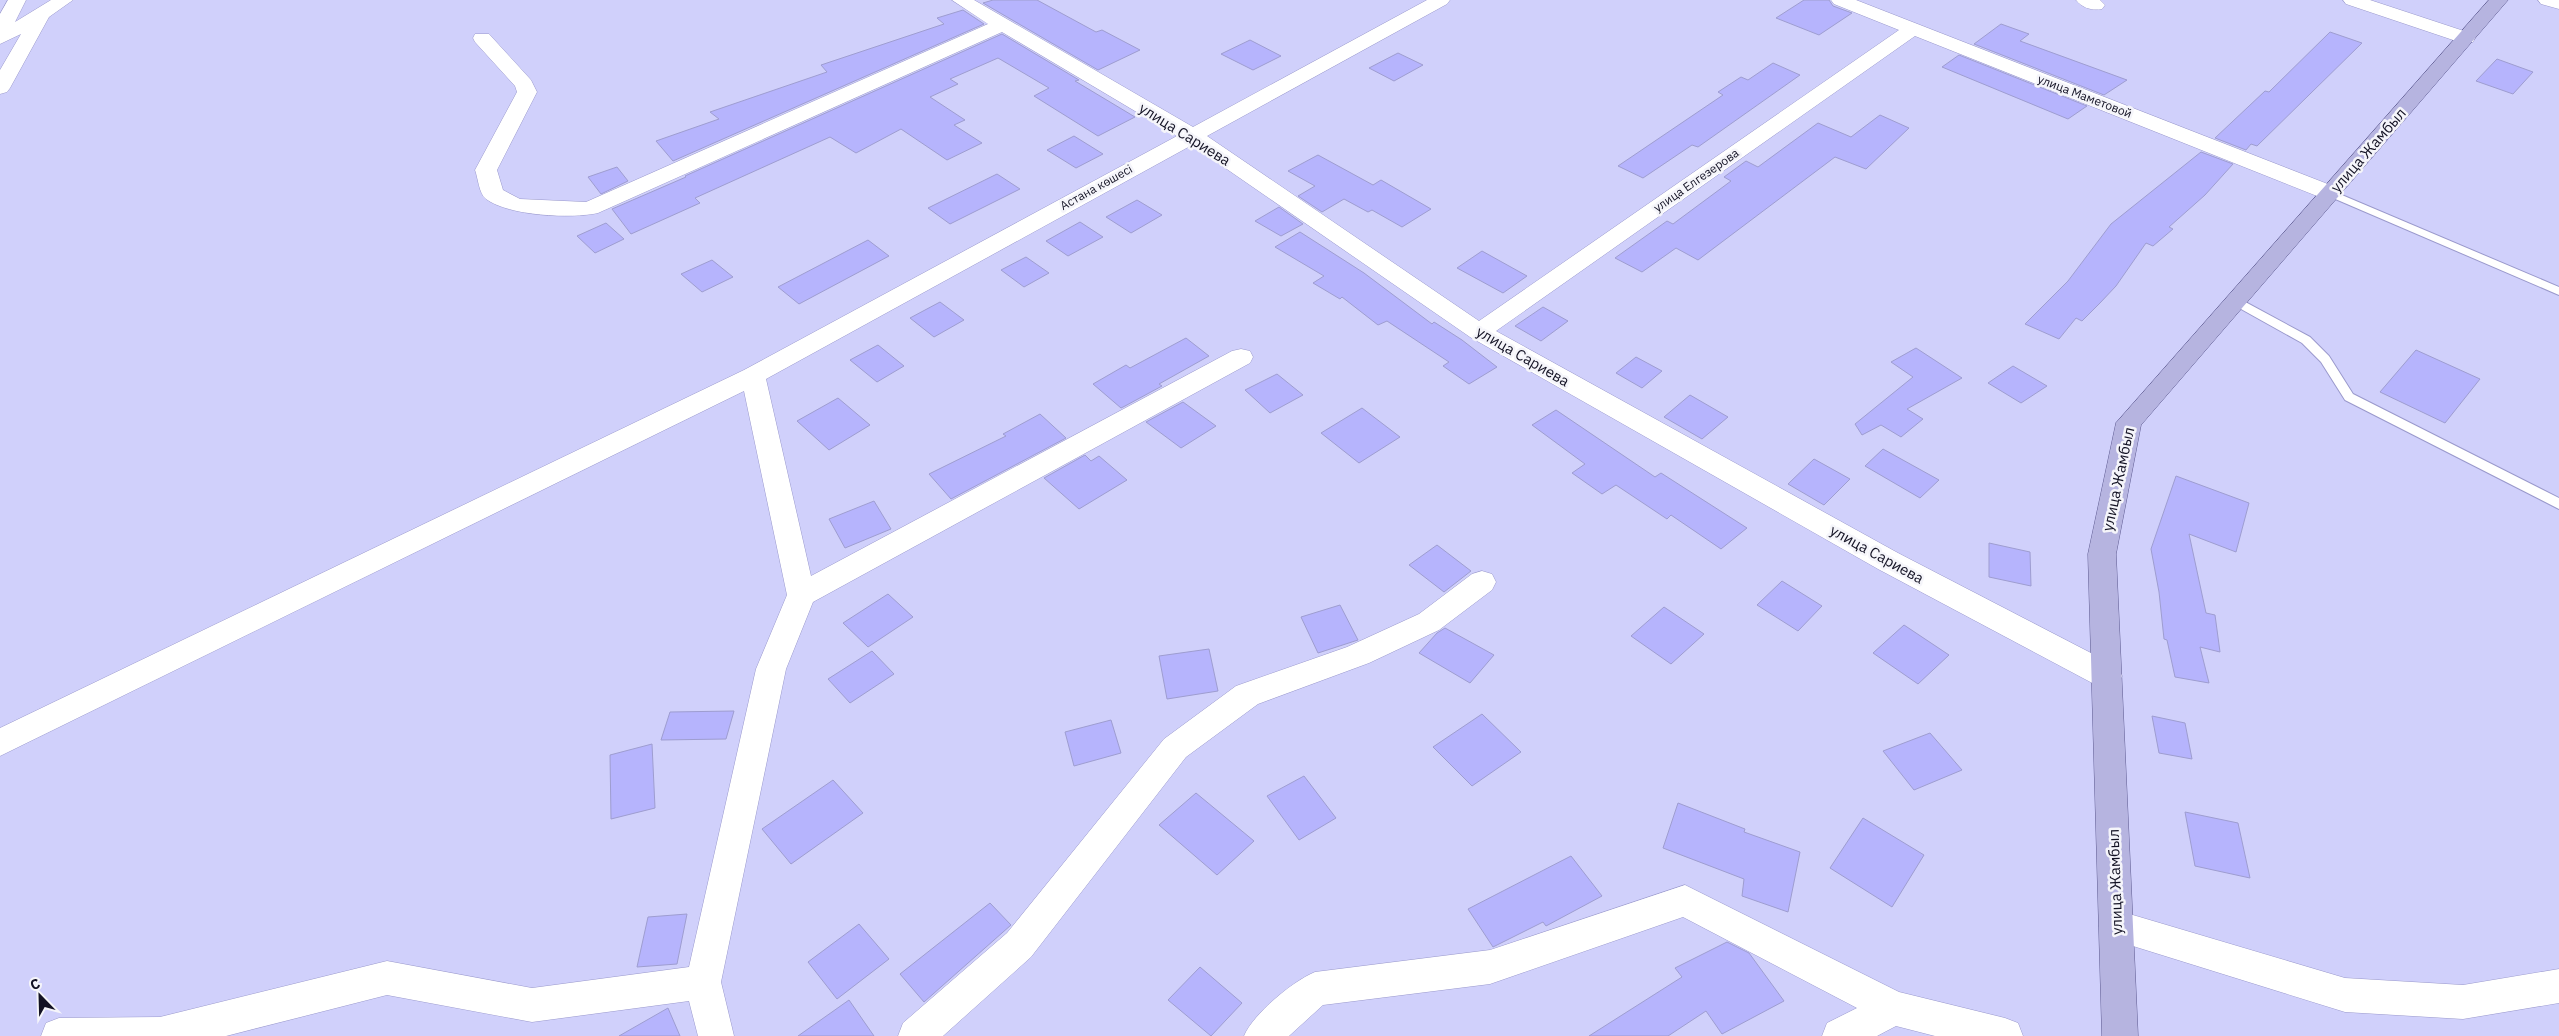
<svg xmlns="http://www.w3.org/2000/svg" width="2559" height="1036" viewBox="0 0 2559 1036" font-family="'IBM Plex Sans',sans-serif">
	<rect width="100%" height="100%" fill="#d0d0fb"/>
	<g fill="#b6b4fd" stroke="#9e9dd0">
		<polygon points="993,0 1037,0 1096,32 1102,30 1140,50 1098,70 983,3"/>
		<polygon points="1804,0 1829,0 1833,6 1852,13 1819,35 1776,18"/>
		<polygon points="963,10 984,24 673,161 656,141 719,119 710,112 827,72 821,65 944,24 937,18"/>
		<polygon points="2001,24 2029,34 2020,41 2127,80 2104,95 1974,44"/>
		<polygon points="2330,32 2362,43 2257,146 2251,144 2246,150 2215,138 2265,91 2269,92"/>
		<polygon points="1002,34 1079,80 1075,81 1135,117 1098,136 1034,96 1049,88 998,58 950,79 958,84 930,97 965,120 954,125 982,143 947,160 901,129 856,153 830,137 695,198 700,203 631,234 612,209 686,177 685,176"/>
		<polygon points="1250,40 1281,56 1253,70 1221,54"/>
		<polygon points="1398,53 1423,65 1394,81 1369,68"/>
		<polygon points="1959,55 2087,106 2068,119 1942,67"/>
		<polygon points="2497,59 2533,72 2513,94 2476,81"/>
		<polygon points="1773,63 1800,75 1698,147 1692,145 1643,178 1618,166 1723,95 1718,92 1741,77 1748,80"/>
		<polygon points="1880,115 1909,128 1866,169 1835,157 1698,260 1676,248 1642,272 1615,258 1667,221 1673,224 1731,181 1724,177 1746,161 1758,167 1818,123 1851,137"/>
		<polygon points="1074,136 1103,154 1076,168 1047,150"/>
		<polygon points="2201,152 2233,164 2205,195 2169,227 2173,229 2153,246 2146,243 2116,286 2100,303 2082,321 2076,318 2059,339 2025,324 2068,281 2111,224"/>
		<polygon points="1318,155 1373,185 1381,180 1431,209 1402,227 1372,210 1368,212 1344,199 1322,212 1298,196 1315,186 1288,171"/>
		<polygon points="617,167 628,181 601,194 588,177"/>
		<polygon points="997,174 1020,189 950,224 928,208"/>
		<polygon points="1137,200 1162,215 1131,233 1106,217"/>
		<polygon points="1279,207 1303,224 1281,236 1255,221"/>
		<polygon points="1080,222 1103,237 1068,256 1046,241"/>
		<polygon points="606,223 624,239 595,253 577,236"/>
		<polygon points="1300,232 1364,273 1432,324 1434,322 1462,340 1497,367 1469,384 1443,366 1449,362 1387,321 1378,325 1342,297 1340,299 1313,283 1324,276 1275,247"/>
		<polygon points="868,240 889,256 799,304 778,287"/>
		<polygon points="1482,251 1527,276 1503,293 1457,268"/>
		<polygon points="1026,257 1049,273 1024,287 1001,270"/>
		<polygon points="712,260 733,277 702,292 681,274"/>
		<polygon points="940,302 964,320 934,337 910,318"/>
		<polygon points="1543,307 1568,321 1541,341 1515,326"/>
		<polygon points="1186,338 1209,356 1159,384 1162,386 1125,406 1121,408 1093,384 1126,365 1130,368"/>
		<polygon points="878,345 904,366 877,382 850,360"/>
		<polygon points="1916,348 1962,378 1907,409 1923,419 1901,437 1881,425 1862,435 1855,424 1913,377 1891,362"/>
		<polygon points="2416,350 2480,379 2445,423 2380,392"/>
		<polygon points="1636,357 1662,371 1642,388 1616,373"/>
		<polygon points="2013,366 2047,386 2021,403 1988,383"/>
		<polygon points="1277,374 1303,395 1270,413 1245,390"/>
		<polygon points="1690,395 1728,417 1702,439 1664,417"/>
		<polygon points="838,398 870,425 829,450 797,421"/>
		<polygon points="1183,402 1216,426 1181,448 1146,422"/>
		<polygon points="1362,408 1400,437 1359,463 1321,433"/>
		<polygon points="1556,410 1655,477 1661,473 1747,528 1721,549 1671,515 1667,519 1616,485 1602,494 1572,473 1585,464 1532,425"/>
		<polygon points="1040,414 1066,438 951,499 929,474 1006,436 1003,434"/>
		<polygon points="1883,449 1939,480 1920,498 1865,466"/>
		<polygon points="1085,455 1091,461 1099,456 1127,480 1079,509 1044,478"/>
		<polygon points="1814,459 1850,479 1824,505 1788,484"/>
		<polygon points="2176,476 2249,503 2236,552 2189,534 2206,613 2215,615 2220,652 2200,647 2209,683 2175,677 2167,640 2164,639 2159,592 2151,549"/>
		<polygon points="874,501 891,529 845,548 829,519"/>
		<polygon points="1989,543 2030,552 2031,586 1989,577"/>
		<polygon points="1437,545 1471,571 1444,592 1409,565"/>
		<polygon points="1782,581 1822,606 1798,631 1757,605"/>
		<polygon points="888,594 913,617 868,647 843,623"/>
		<polygon points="1340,605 1358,640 1318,653 1301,617"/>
		<polygon points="1664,607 1704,634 1671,664 1631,636"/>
		<polygon points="1904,625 1949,655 1918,684 1873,653"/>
		<polygon points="1445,628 1494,655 1470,683 1419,653 1437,633"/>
		<polygon points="1209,649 1218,691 1167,699 1159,656"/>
		<polygon points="872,651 894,674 850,703 828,679"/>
		<polygon points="734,711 726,739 661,740 670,712"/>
		<polygon points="1482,714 1521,752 1472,786 1433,747"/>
		<polygon points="2152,716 2185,723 2192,759 2159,753"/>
		<polygon points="1111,720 1121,753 1074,766 1065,732"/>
		<polygon points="1930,733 1962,770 1914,790 1883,751"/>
		<polygon points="652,744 655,808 611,819 610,755"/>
		<polygon points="1304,776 1336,818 1299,840 1267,796"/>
		<polygon points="833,780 863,813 791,864 762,829"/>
		<polygon points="1196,793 1254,841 1217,875 1159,825"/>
		<polygon points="1678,803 1745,829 1744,832 1800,852 1788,912 1742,896 1744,879 1663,848"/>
		<polygon points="2185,812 2238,823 2250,878 2195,866"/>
		<polygon points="1863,818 1924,855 1892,907 1830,868"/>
		<polygon points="1571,856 1602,896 1546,926 1543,922 1493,947 1468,909"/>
		<polygon points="990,903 1011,925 924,1002 900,974"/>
		<polygon points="687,914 677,964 637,967 648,917"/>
		<polygon points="859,924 889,959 837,999 808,962"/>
		<polygon points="1727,942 1749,953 1784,1001 1722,1034 1706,1011 1668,1036 1589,1036 1682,977 1675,968"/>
		<polygon points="1200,967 1242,1003 1211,1036 1168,1000"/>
		<polygon points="849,1000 874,1036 798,1036"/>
		<polygon points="668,1008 680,1036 619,1036"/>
	</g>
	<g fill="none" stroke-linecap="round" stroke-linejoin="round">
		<g stroke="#9a99cc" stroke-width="2">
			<g id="lane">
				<polygon points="2330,190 2559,287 2559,295 2326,195 2326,191"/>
				<polygon points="2236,297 2310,337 2329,356 2353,394 2559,498 2559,509 2345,400 2321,362 2302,343 2232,304 2230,301"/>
			</g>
		</g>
		<g stroke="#9a99cc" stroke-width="1">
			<g id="street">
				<polygon points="8,0 26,0 15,22 51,0 73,0 49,17 10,88 7,92 0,94 0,70 21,34 0,44 0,14"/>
				<path d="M 952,0 L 974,0 L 1193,127 L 1427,0 L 1450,0 L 1447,4 L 1207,136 L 1479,321 L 1899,30 L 1834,4 L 1831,0 L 1856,0 L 2338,188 L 2341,193 L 2338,198 L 2330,200 L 2322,198 L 1915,36 L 1496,331 L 1898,553 L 2118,667 L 2122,676 L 2118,685 L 2107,688 L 2096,685 L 1878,569 L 1470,337 L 1192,145 L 766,379 L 811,576 L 1232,351 L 1241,349 L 1250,351 L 1253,357 L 1250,363 L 813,602 L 786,669 L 721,982 L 734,1036 L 698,1036 L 689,1001 L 532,1022 L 387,995 L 226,1036 L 41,1036 L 46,1023 L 59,1018 L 160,1017 L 387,961 L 532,988 L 689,967 L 756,669 L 787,595 L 744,391 L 0,756 L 0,728 L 744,370 L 1177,136 L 1002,32 L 598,213 C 571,219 509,216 486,199 C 479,194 478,178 475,170 L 517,92 L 515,86 L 475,42 L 473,38 L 475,34 L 489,34 L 531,80 L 537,92 L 497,170 L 503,190 L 520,199 L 586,202 L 988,24 Z"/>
				<path d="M 2076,0 L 2100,0 L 2105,5 L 2102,9 C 2093,11 2082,8 2076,0 Z"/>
				<polygon points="2343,0 2370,0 2473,34 2475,38 2473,42 2459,42 2346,4"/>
				<polygon points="2538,0 2559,0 2559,9 2541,4"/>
				<polygon points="1482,571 1492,574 1496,582 1492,590 1439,630 1369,663 1258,704 1186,757 1031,957 943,1036 898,1036 903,1023 1007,933 1164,739 1236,686 1347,647 1419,614 1472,574"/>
				<path d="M 1685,885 L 1899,992 L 2005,1018 L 2018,1023 L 2023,1036 L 1935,1036 L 1896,1026 L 1877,1036 L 1822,1036 L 1827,1023 L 1857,1008 L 1683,917 L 1490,984 L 1323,1005 L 1289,1036 L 1244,1036 C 1253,1014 1293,981 1315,972 L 1490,950 Z"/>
				<polygon points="2116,910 2345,978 2463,985 2559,969 2559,1003 2463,1019 2345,1012 2104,937 2099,926 2104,915"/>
			</g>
		</g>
		<g stroke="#5e5b91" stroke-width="1">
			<polygon id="primary" points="2489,0 2508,0 2141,425 2116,554 2138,1036 2102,1036 2088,554 2116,423"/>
		</g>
		<use href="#lane" fill="#fff" fill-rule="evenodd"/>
		<use href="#street" fill="#fff" fill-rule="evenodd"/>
		<use href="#primary" fill="#b6b4e0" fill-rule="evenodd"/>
	</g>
	<g text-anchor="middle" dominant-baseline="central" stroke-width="5" stroke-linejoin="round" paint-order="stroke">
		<g font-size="12" fill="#131224" stroke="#f5f5fa">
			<text transform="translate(2085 96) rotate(21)">улица Маметовой</text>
			<text transform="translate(1696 180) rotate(-35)">улица Елгезерова</text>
			<text transform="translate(1096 187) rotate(-29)">Астана көшесі</text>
		</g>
		<g font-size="15" fill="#131224" stroke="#f5f5fa">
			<text transform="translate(1185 134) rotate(32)">улица Сариева</text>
			<text transform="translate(2368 150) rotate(-49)">улица Жамбыл</text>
			<text transform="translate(1523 356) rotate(30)">улица Сариева</text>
			<text transform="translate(2118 479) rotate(-78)">улица Жамбыл</text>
			<text transform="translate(1877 554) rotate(29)">улица Сариева</text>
			<text transform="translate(2115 882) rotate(-92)">улица Жамбыл</text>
		</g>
	</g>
	<g transform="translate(40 996) rotate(337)" stroke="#f5f5fa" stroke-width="4" paint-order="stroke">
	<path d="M0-4L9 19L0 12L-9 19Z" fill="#131224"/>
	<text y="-8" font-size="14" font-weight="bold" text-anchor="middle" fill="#131224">С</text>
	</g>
</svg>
